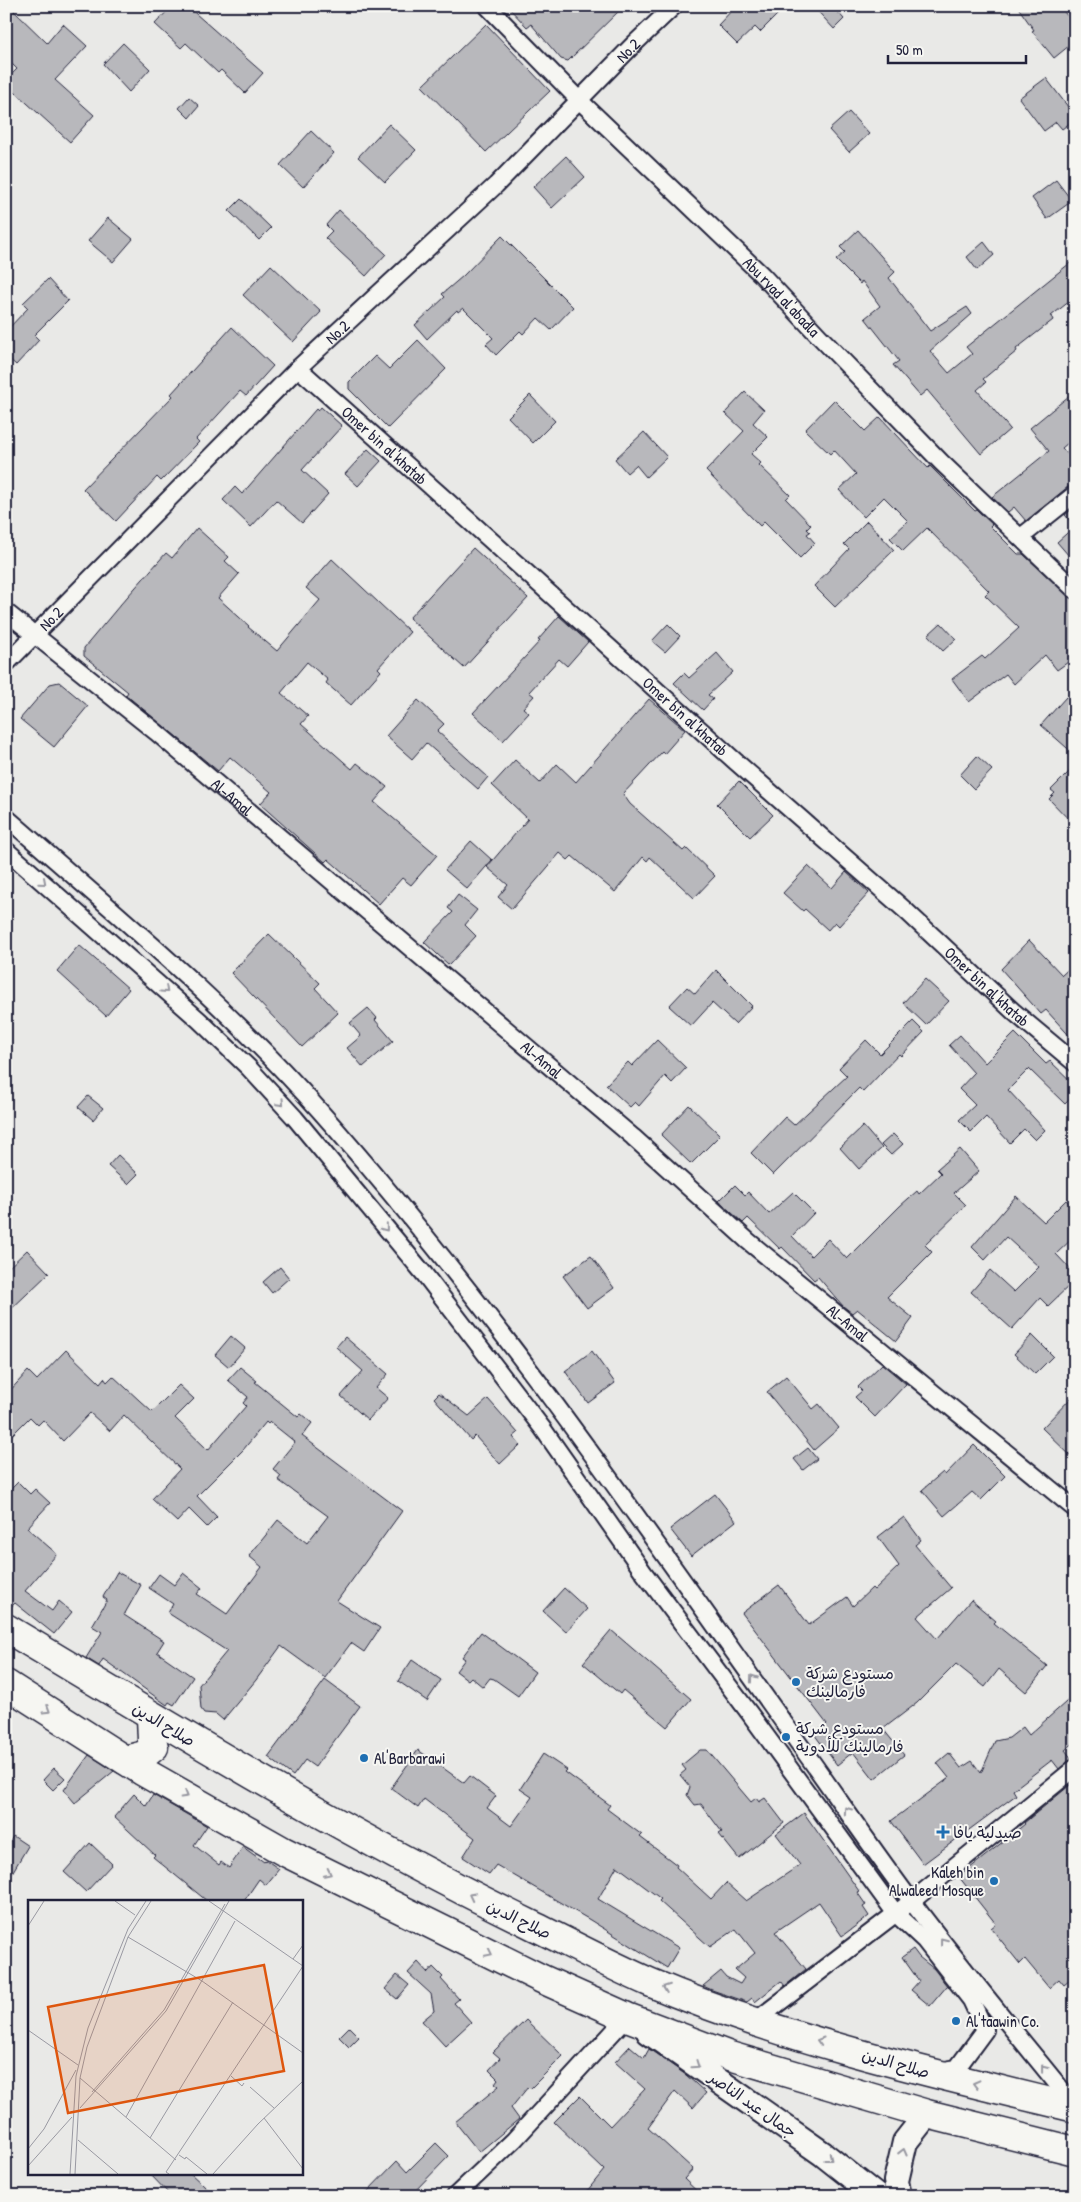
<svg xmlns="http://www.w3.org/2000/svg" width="1081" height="2202" viewBox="0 0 1081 2202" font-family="'Patrick Hand','Playpen Sans Arabic',sans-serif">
	<rect width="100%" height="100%" fill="#e9e9e7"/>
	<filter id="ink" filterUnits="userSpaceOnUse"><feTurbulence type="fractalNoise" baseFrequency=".02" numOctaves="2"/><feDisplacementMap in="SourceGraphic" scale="10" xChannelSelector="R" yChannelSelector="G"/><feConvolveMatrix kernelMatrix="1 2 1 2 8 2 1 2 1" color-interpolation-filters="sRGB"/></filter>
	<g filter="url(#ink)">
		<g fill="#b8b8bc" stroke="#22223b">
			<polygon points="172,6 187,6 263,73 245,93 221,70 218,73 186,43 181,48 155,24"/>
			<polygon points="507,6 624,6 568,61 561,59 531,24 527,27"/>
			<polygon points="736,6 786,6 760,32 755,27 737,44 718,25"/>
			<polygon points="813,6 832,6 844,19 834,29"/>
			<polygon points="1017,6 1059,6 1075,25 1075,41 1054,58 1032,31 1034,30"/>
			<polygon points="14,11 47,43 63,24 87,46 55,80 94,115 70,142 6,84 6,80 17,69 6,58 6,18"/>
			<polygon points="486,24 550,91 486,152 422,86"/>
			<polygon points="123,43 150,69 129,92 103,64"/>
			<polygon points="1046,78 1075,116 1075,119 1062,129 1056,122 1044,131 1019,98"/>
			<polygon points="189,97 199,106 189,118 179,108"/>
			<polygon points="849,112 869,134 849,152 829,130"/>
			<polygon points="389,124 416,150 385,182 358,157"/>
			<polygon points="311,131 334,153 303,187 280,165"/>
			<polygon points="566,156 585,177 552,208 533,187"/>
			<polygon points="1056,180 1072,201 1047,219 1032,198"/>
			<polygon points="241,199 271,228 259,240 229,211"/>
			<polygon points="339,210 386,254 366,276 325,238 332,231 326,225"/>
			<polygon points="108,218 133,239 113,262 88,241"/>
			<polygon points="858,230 895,272 889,278 930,331 967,307 972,314 930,351 949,373 972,354 966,347 1075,259 1075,297 1051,316 1053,320 1016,349 1017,351 983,379 986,382 977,390 1010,429 981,454 927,390 920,396 893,365 899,361 865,318 880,306 862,281 860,284 836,260 845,252 840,247"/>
			<polygon points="502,236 573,307 551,330 538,318 523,334 520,331 496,355 486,344 493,338 463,308 458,312 457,310 427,339 415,325 445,297 442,294 463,276"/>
			<polygon points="984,242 994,255 977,270 967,257"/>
			<polygon points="271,265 321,312 293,342 243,295"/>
			<polygon points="48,279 68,301 34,335 39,340 16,365 6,356 6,331 28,308 23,303"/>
			<polygon points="232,327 273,366 246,396 240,391 196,439 199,442 161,481 157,477 116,521 83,489 173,396 171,394"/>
			<polygon points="418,340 446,369 388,428 349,389 349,382 375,356 389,369"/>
			<polygon points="1075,391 1075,437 1062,448 1075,462 1075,484 1069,486 1026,521 1014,507 1008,512 992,497 1049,451 1030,428"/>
			<polygon points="745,392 764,410 753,423 768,437 751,454 761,463 759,465 790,495 786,499 811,525 807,529 810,532 807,534 815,543 800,558 764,522 760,526 706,471 744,431 725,413"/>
			<polygon points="530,395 555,421 533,443 508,417"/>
			<polygon points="834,400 865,431 880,417 928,468 930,466 975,511 977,510 992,524 990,526 1018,554 1023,554 1075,602 1075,657 1057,670 1045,655 1014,684 1006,674 969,702 952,679 982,656 985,659 1019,628 985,595 989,591 927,528 903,551 890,538 908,521 884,497 864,517 839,490 856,474 834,450 830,454 805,430"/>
			<polygon points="321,407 342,426 302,470 328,494 302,523 276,500 251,527 223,500 235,487 242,494 316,409 318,411"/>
			<polygon points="644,432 667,457 646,477 636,465 627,473 615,459"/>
			<polygon points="368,449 381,461 358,486 345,474"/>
			<polygon points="1075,507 1075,563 1057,542 1075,526 1065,515"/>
			<polygon points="867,521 894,550 835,607 814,586 849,549 844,544"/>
			<polygon points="197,528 229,557 225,561 239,574 218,598 249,626 248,627 277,651 320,600 306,588 332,559 410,632 378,668 381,671 351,705 326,683 328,680 307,662 281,693 308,716 301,724 352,769 357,763 387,787 374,802 437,855 411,885 402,878 379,904 328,859 325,862 260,804 271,792 230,757 218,771 126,695 128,692 84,656 84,648 120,605 166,553 172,558"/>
			<polygon points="473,548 528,598 464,668 409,618"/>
			<polygon points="559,616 588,642 567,666 559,659 529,692 534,696 523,708 529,713 503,741 473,713 540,641 538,640"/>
			<polygon points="941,623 956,639 943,651 928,635"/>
			<polygon points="668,624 680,636 665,652 652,641"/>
			<polygon points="717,653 733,672 708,695 713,699 703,710 674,683 684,673 689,678"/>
			<polygon points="59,682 88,706 54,747 20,719 50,684"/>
			<polygon points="1066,697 1075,705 1075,755 1041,725"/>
			<polygon points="649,699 685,730 664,754 662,752 623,794 630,804 683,851 686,848 715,876 694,898 650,857 647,861 643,857 615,892 572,856 568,860 560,853 512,909 498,897 508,885 487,867 528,819 492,785 515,760 540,783 557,764 576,782"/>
			<polygon points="418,700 444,724 437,731 488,777 478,789 426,743 412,759 386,736"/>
			<polygon points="977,756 992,770 974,789 960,775"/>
			<polygon points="1075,766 1075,826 1049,799 1055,793 1051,790"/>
			<polygon points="739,781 773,815 750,837 717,804"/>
			<polygon points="471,841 492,860 467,889 445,870"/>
			<polygon points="808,866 832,888 846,872 869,893 839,926 835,922 828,930 805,909 803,911 783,893"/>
			<polygon points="458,895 477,910 465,925 476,936 449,965 424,942 453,912 448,908"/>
			<polygon points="269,934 320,983 315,988 338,1013 302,1047 231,973"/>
			<polygon points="1029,940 1062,975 1075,963 1075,1042 1046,1010 1041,1014 1001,969"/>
			<polygon points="79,945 129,989 106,1016 57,971"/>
			<polygon points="716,970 752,1006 735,1024 712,1003 691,1026 669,1006 687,987 695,994"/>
			<polygon points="925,979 949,1001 926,1025 903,1003"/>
			<polygon points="368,1008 377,1018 375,1020 393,1041 363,1067 347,1048 361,1036 350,1023"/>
			<polygon points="913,1021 924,1032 901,1056 899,1054 863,1092 859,1088 773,1175 751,1153 785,1117 794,1125 847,1076 839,1068 866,1040 880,1054"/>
			<polygon points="1015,1033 1046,1064 1050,1061 1075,1085 1075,1094 1065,1104 1029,1069 1008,1090 1045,1130 1035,1140 1024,1129 1010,1143 986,1117 971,1132 959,1120 975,1105 959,1089 974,1073 949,1045 960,1035 985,1063"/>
			<polygon points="657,1040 686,1068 672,1083 665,1076 639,1106 635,1102 630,1107 606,1085 628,1062 632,1066"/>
			<polygon points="88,1096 103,1108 93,1120 78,1107"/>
			<polygon points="689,1105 720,1135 691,1164 661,1135"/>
			<polygon points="863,1126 882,1148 859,1169 840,1148"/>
			<polygon points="893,1134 903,1144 891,1155 881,1145"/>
			<polygon points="960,1149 979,1171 954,1193 966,1205 925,1245 932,1252 887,1297 913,1318 896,1341 857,1309 852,1313 843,1306 818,1277 814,1280 782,1247 780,1249 748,1218 743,1223 719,1201 735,1185 745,1195 748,1192 769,1214 793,1192 814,1213 792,1236 811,1256 828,1239 847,1259 900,1206 917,1191 919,1194 941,1173 937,1169"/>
			<polygon points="118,1155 138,1174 128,1184 108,1166"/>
			<polygon points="1016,1196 1044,1222 1066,1200 1075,1209 1075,1236 1056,1254 1075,1274 1075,1280 1048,1306 1040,1298 1012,1329 971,1292 990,1270 1014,1292 1039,1267 1006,1237 985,1260 972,1247"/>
			<polygon points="27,1250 49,1273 6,1314 6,1270"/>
			<polygon points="591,1256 614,1288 587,1308 563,1276"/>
			<polygon points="280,1267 289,1278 272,1293 263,1282"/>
			<polygon points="1032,1335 1053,1356 1035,1374 1014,1354"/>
			<polygon points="231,1336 245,1348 229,1367 215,1355"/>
			<polygon points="345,1337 388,1374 376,1388 388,1398 368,1420 341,1396 363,1371 336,1347"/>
			<polygon points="66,1350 100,1383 104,1378 107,1382 113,1376 152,1412 179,1385 194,1399 175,1418 208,1450 246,1406 243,1403 248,1397 228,1380 240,1367 257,1381 255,1382 298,1417 301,1414 312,1423 302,1436 402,1511 337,1601 380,1628 364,1652 351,1643 325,1678 281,1646 256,1680 223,1720 216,1714 204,1713 201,1709 199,1685 227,1651 168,1613 173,1604 149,1588 159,1574 174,1585 183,1573 202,1588 197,1594 227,1614 262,1567 249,1556 278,1520 307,1543 328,1516 278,1480 281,1476 273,1469 295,1442 270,1422 268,1424 266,1422 243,1450 197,1496 217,1517 207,1527 189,1509 177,1522 152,1499 180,1469 124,1415 110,1431 90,1413 63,1441 43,1420 38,1425 30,1417 6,1441 6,1395 28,1371 37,1380"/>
			<polygon points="592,1351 615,1383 588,1403 565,1371"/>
			<polygon points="882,1364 906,1384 875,1417 855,1397 862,1391 858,1387"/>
			<polygon points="786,1376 813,1409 819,1404 839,1428 814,1450 767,1392"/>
			<polygon points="439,1393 469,1416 488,1399 518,1433 513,1437 520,1445 500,1464 475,1436 471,1440 434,1398"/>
			<polygon points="1075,1394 1075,1460 1042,1428"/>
			<polygon points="974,1445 1005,1476 981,1500 972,1492 944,1516 922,1490 943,1472 945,1475"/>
			<polygon points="808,1448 817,1459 803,1470 794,1459"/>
			<polygon points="18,1482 30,1494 35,1489 50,1503 27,1528 57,1554 25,1591 52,1611 59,1601 72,1612 54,1634 15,1603 6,1612 6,1494"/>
			<polygon points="715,1494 736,1521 691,1556 670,1529"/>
			<polygon points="904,1517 921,1540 915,1545 951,1588 917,1617 937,1639 971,1600 996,1621 994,1623 1047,1666 1026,1692 999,1669 985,1687 956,1664 917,1703 883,1729 904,1755 874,1779 853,1752 837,1765 814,1734 827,1724 742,1613 779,1585 809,1625 847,1597 853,1606 872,1588 874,1590 899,1566 878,1537"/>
			<polygon points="117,1572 141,1585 124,1615 164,1641 157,1652 193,1677 174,1705 169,1702 167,1705 103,1659 99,1666 86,1658 102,1632 92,1626 107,1600 103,1597"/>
			<polygon points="564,1588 587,1609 566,1632 543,1611"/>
			<polygon points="611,1630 691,1699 667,1727 623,1690 620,1694 583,1663"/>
			<polygon points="481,1632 535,1672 518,1696 494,1679 490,1678 483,1687 471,1677 468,1680 456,1671 465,1659 462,1657"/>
			<polygon points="412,1660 441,1680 427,1701 398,1681"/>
			<polygon points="325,1680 360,1706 315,1767 305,1760 293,1776 268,1757"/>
			<polygon points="1075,1694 1075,1742 1065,1750 1072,1759 1059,1769 1052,1760 1013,1790 1016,1795 923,1864 891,1821 949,1778 937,1763 949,1753 961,1768 972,1761 981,1773 995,1741 1009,1738 1023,1727 1029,1735"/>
			<polygon points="418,1750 464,1783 470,1776 496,1796 487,1808 511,1826 532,1797 520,1789 543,1754 567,1770 565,1772 610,1805 607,1809 642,1835 640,1837 677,1865 676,1867 711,1899 726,1883 746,1901 800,1865 776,1834 804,1813 859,1891 857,1892 866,1905 863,1907 869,1916 842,1936 819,1902 775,1932 806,1969 785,1986 781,1981 755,2002 752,1998 747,2002 712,1990 703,1986 721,1971 726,1977 740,1984 744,1978 735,1970 755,1953 736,1929 710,1947 659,1901 661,1899 617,1866 598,1899 679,1948 667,1968 590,1920 496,1865 489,1874 463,1857 475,1838 424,1799 418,1808 391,1788"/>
			<polygon points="700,1750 707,1750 751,1802 756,1798 759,1802 765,1798 784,1823 739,1859 719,1834 722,1832 701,1804 695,1805 687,1795 690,1787 680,1775 686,1770 682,1765"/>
			<polygon points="89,1755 114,1771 75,1803 64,1790"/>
			<polygon points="54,1768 65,1778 53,1790 43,1780"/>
			<polygon points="1075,1781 1075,1976 1064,1985 1059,1979 1049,1988 1025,1959 1020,1964 991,1928 996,1924 959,1877 1025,1824 1024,1823"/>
			<polygon points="134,1794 146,1806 153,1795 207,1826 194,1845 219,1865 221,1862 229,1868 243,1847 264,1862 266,1860 279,1869 266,1885 259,1879 244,1901 207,1901 153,1857 155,1855 114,1817"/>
			<polygon points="13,1836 28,1846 6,1883 6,1848"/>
			<polygon points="90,1843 112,1864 86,1892 64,1872"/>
			<polygon points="913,1949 919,1957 934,1969 947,1986 930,2006 911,1990 919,1981 902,1957"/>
			<polygon points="418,1962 428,1973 433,1967 443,1977 441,1979 459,1999 454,2003 471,2022 445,2046 422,2021 434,2011 431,1994 408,1973"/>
			<polygon points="397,1975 409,1985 397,1999 385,1989"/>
			<polygon points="526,2020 563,2056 530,2089 528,2087 511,2108 519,2119 479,2152 455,2122 499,2086 495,2083 498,2079 489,2070 500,2058 493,2052"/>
			<polygon points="349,2027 359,2037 349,2047 339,2037"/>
			<polygon points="630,2046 644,2058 649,2049 686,2075 706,2093 693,2108 675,2091 648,2128 693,2169 684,2179 702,2196 583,2196 604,2170 554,2122 580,2096 610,2126 645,2089 615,2062"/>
			<polygon points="436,2143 449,2156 410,2196 363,2196 397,2161 407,2172"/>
			<polygon points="149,2173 190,2173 215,2196 171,2196"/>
		</g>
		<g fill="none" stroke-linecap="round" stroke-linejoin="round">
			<g stroke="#22223b" stroke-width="20">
				<g id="minor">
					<path id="s1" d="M 487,6 L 579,100 L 762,275 L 819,336 L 941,462 L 1075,590"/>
					<path id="s2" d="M 298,368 L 465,517 L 735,761 L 905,910 L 1014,1012 L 1075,1063"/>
					<polyline points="1021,537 1075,494"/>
					<path id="s3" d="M 6,612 L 156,732 L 322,873 L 633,1137 L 748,1241 L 1075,1509"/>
					<path id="s4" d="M 6,664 L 298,368 L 496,185 L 633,45 L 674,6"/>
					<path d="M 6,817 C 114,912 225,1003 320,1111 C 490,1303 636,1515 784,1723 C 827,1782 868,1843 912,1902 C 964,1971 1020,2038 1075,2106"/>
					<polyline points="6,850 199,1020 249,1068 295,1118 425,1275 543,1429 644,1573 750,1714 896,1914 925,1941 971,2000 985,2030 957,2068 939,2071"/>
					<polyline points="754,2022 912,1901 1075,1768"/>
					<polyline points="455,2196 514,2140 627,2017"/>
				</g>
			</g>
			<g stroke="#22223b" stroke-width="28">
				<g id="secondary">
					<polyline points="649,2032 823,2154 876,2196"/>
					<polyline points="899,2196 896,2181 905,2142 927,2114"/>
				</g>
			</g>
			<g stroke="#22223b" stroke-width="31">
				<g id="trunk">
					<path d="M 6,1628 C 179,1732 351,1837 532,1925 C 571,1944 610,1965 649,1982 C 786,2040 931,2073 1075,2108"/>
					<polyline points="6,1684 142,1771 283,1851 542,1979 627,2017 730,2056 927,2114 1075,2151"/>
					<polyline points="125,1760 144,1755 154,1747 152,1740 151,1717"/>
				</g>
			</g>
			<use href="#minor" stroke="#f6f6f2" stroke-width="16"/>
			<use href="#secondary" stroke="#f6f6f2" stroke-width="24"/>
			<use href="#trunk" stroke="#f6f6f2" stroke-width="28"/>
		</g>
		<defs><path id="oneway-chevron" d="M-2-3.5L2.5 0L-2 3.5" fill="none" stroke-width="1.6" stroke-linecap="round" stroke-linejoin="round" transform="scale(1.25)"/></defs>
		<g stroke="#9797a0">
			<use href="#oneway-chevron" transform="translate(43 882) rotate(41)"/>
			<use href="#oneway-chevron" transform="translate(165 990) rotate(42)"/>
			<use href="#oneway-chevron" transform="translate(281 1103) rotate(47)"/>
			<use href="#oneway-chevron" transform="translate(385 1228) rotate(51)"/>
			<use href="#oneway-chevron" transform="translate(753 1678) rotate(-126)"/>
			<use href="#oneway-chevron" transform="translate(47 1710) rotate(32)"/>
			<use href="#oneway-chevron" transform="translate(185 1795) rotate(30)"/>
			<use href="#oneway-chevron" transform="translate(847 1810) rotate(-125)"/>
			<use href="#oneway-chevron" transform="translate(328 1873) rotate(26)"/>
			<use href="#oneway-chevron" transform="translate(472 1896) rotate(-153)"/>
			<use href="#oneway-chevron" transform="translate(943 1941) rotate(-128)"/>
			<use href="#oneway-chevron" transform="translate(489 1953) rotate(26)"/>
			<use href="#oneway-chevron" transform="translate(666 1988) rotate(-159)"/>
			<use href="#oneway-chevron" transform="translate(820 2041) rotate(-164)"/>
			<use href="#oneway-chevron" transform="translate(696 2065) rotate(35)"/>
			<use href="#oneway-chevron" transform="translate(1044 2068) rotate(-128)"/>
			<use href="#oneway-chevron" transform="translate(976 2084) rotate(-166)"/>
			<use href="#oneway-chevron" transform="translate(903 2152) rotate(-76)"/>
			<use href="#oneway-chevron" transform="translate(829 2158) rotate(38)"/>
		</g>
	</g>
	<g fill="#1f6fb2" stroke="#f6f6f2" stroke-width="2">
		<circle cx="796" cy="1682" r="5"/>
		<circle cx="786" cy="1737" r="5"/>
		<circle cx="364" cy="1758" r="5"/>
		<path d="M940.5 1824.5h5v5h5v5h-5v5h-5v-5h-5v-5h5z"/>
		<circle cx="994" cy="1881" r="5"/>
		<circle cx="956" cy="2021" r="5"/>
	</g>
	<g text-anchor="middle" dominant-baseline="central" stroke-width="4" stroke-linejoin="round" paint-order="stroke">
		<g font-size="16" fill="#22223b" stroke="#f6f6f2">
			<text stroke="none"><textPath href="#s4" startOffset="874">No.2</textPath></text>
			<text stroke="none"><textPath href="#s1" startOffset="414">Abu ryad al'abadla</textPath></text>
			<text stroke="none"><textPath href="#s4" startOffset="469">No.2</textPath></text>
			<text stroke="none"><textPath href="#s2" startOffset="116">Omer bin al'khatab</textPath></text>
			<text stroke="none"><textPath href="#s4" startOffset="64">No.2</textPath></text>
			<text stroke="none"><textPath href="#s2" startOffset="521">Omer bin al'khatab</textPath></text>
			<text stroke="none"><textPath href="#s3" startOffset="292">Al-Amal</textPath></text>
			<text stroke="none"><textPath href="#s2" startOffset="926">Omer bin al'khatab</textPath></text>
			<text stroke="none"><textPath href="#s3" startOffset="698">Al-Amal</textPath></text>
			<text stroke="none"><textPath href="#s3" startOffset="1102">Al-Amal</textPath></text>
			<text transform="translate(164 1724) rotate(31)">صلاح الدين</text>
			<text transform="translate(519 1919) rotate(26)">صلاح الدين</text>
			<text transform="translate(896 2063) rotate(16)">صلاح الدين</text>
			<text transform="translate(753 2104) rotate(35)">جمال عبد الناصر</text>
		</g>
		<g font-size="16" fill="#22223b" stroke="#f6f6f2" text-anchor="start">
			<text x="806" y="1673">مستودع شركة<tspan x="806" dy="18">فارمالينك</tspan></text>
			<text x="796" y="1728">مستودع شركة<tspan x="796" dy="18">فارمالينك للأدوية</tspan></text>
			<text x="374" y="1758">Al'Barbarawi</text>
			<text x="953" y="1832">صيدلية يافا</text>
			<text x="984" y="1872" text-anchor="end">Kaleh bin<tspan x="984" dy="18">Alwaleed Mosque</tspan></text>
			<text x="966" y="2021">Al'taawin Co.</text>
		</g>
	</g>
	<g transform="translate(28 1900)">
		<rect width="275" height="275" fill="#e9e9e7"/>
		<path fill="none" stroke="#9999a2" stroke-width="1" d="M 87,1 L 107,15M 181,1 L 275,66M 0,26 L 16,1M 100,37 L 174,81 L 275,153M 265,59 L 275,45M 0,130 L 50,165M 203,176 L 214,186 L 216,183M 52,178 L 148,260M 222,187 L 246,208M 64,192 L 136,110 L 197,4M 52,208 L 138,111 L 201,1M 98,217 L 207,21M 236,218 L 275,269M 122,238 L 205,102M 50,240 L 90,274M 0,249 L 16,229 L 48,170M 151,255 L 157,259 L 158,257 L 179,274M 0,266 L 44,217M 42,274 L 48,176 L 60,128 L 100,29 L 118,1M 47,274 L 52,178 L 59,147 L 100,37 L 123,1M 141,274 L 138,272 L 275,66M 185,274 L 230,224 L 275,181"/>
		<path fill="#de560e" fill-opacity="0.15" stroke="#de560e" stroke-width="2.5" d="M 236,65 L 256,171 L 40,213 L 20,107 Z"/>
		<rect width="275" height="275" fill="none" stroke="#22223b" stroke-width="2.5"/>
	</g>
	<rect width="1081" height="2202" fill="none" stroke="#f6f6f2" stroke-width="25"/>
	<rect x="12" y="12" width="1056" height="2177" fill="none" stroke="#22223b" stroke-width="2" filter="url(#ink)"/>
	<path d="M888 55v8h138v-8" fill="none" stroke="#22223b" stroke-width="2.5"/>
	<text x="896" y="55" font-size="15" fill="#22223b" stroke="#f6f6f2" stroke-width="4" paint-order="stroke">50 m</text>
</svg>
